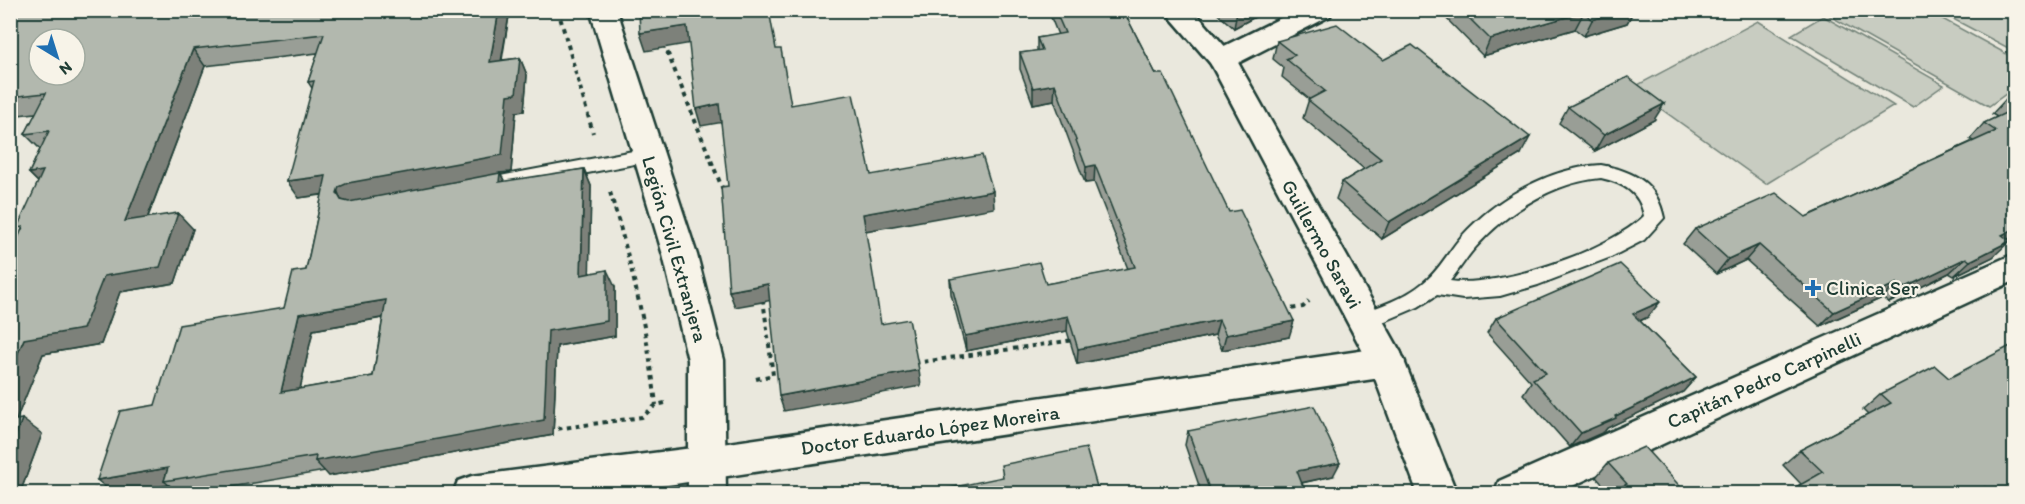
<svg xmlns="http://www.w3.org/2000/svg" width="2025" height="504" viewBox="0 0 2025 504" font-family="Itim,sans-serif">
	<rect width="100%" height="100%" fill="#eae8dd"/>
	<filter id="ink" filterUnits="userSpaceOnUse"><feTurbulence type="fractalNoise" baseFrequency=".0167" numOctaves="2"/><feDisplacementMap in="SourceGraphic" scale="12" xChannelSelector="R" yChannelSelector="G"/><feConvolveMatrix kernelMatrix="1 2 1 2 8 2 1 2 1" color-interpolation-filters="sRGB"/></filter>
	<g filter="url(#ink)">
		<g fill="#c8ccc1" stroke="#74847a" stroke-width="1.5">
			<polygon points="1821,11 1928,11 2014,58 2014,88 1989,106"/>
			<polygon points="1938,11 2014,11 2014,51"/>
			<polygon points="1823,16 1944,85 1913,107 1791,35"/>
			<polygon points="1758,21 1894,106 1766,184 1632,88"/>
		</g>
		<g fill="none" stroke-linecap="round" stroke-linejoin="round">
			<g stroke="#1f3d34" stroke-width="4">
				<g id="service">
					<polygon points="649,148 655,150 658,155 655,160 495,191 488,189 486,184 488,179 495,177"/>
					<path d="M 1601,165 C 1634,171 1657,183 1664,218 L 1644,240 L 1611,257 L 1538,285 L 1500,296 L 1463,299 L 1437,295 L 1418,307 L 1371,327 L 1364,329 L 1357,327 L 1354,321 L 1357,315 C 1379,306 1404,299 1423,283 C 1439,271 1448,252 1461,237 C 1496,198 1549,168 1601,165 ZM 1601,178 C 1623,183 1640,192 1644,216 C 1608,251 1500,288 1450,281 C 1459,270 1466,258 1475,248 C 1506,212 1554,182 1601,178 Z"/>
				</g>
			</g>
			<g stroke="#1f3d34" stroke-width="5">
				<g id="minor">
					<polygon points="1297,10 1333,10 1330,16 1232,66 1222,68 1212,66 1208,59 1212,52"/>
					<polygon points="2014,254 2014,281 1555,494 1494,494 1499,481"/>
					<polygon points="1387,347 1400,351 1405,362 1400,373 1387,377 608,494 453,494 458,481 472,476 708,446"/>
				</g>
			</g>
			<g stroke="#1f3d34" stroke-width="5">
				<g id="tertiary">
					<polygon points="590,10 617,10 697,255 724,360 726,494 688,494 688,360 663,255"/>
					<polygon points="1164,10 1193,10 1236,59 1400,351 1457,494 1418,494 1370,365 1211,64"/>
				</g>
			</g>
			<g stroke="#1f3d34" stroke-width="4" stroke-dasharray="4.5 4.5" stroke-linecap="butt">
				<polyline points="558,10 593,133"/>
				<polyline points="664,44 723,190"/>
				<path d="M 610,192 C 631,262 648,332 656,405"/>
				<polyline points="763,299 773,375"/>
				<polyline points="1283,310 1303,307 1309,301"/>
				<polyline points="915,363 1074,340"/>
				<polyline points="756,379 773,375"/>
				<polyline points="549,430 642,417 656,405 665,403"/>
				<polyline points="74,494 113,488"/>
			</g>
			<use href="#service" fill="#f7f3e8" fill-rule="evenodd"/>
			<use href="#minor" fill="#f7f3e8" fill-rule="evenodd"/>
			<use href="#tertiary" fill="#f7f3e8" fill-rule="evenodd"/>
		</g>
		<g fill="#999e96" stroke="#1f3d34" stroke-width="1.5" fill-rule="evenodd">
			<path d="M 510,10 L 502,60 L 520,58 L 527,75 L 524,111 L 516,112 L 511,172 L 500,173 L 505,182 L 584,169 L 591,186 L 589,273 L 615,287 L 615,336 L 557,346 L 553,435 L 329,476 L 325,471 L 190,494 L 180,494 L 169,485 L 122,494 L 114,494 L 155,405 L 284,308 L 306,270 L 322,195 L 299,198 L 312,88 L 308,82 L 318,53 L 205,66 L 148,217 L 193,229 L 175,283 L 120,292 L 101,344 L 43,354 L 16,420 L 42,434 L 20,493 L 10,494 L 21,232 L 38,182 L 29,173 L 40,149 L 25,134 L 36,113 L 10,116 L 10,23 ZM 383,318 L 373,376 L 300,389 L 313,330 Z"/>
			<polygon points="1048,10 1123,10 1156,74 1229,212 1289,337 1222,350 1215,335 1077,364 1067,331 966,351 951,294 950,279 1046,284 1128,269 1094,182 1085,183 1054,100 1033,104 1020,69 1020,53 1037,51 1037,38 1058,35"/>
			<polygon points="1213,10 1268,10 1234,28"/>
			<polygon points="1440,10 1634,10 1627,23 1584,36 1575,29 1483,56 1440,12"/>
			<polygon points="1277,41 1383,60 1521,154 1382,239 1336,199 1342,182 1364,169 1303,118 1309,99 1282,77 1284,68 1273,59"/>
			<polygon points="2014,95 2014,236 2007,240 1993,257 1954,276 1949,273 1889,303 1882,298 1820,326 1746,260 1716,274 1683,244 1695,229 1806,217 1973,141 1970,139 1984,123 1997,117 1992,114 2007,98"/>
			<polygon points="1568,107 1654,120 1595,151 1559,123"/>
			<polygon points="1648,317 1640,321 1696,377 1683,392 1607,428 1604,432 1570,447 1523,394 1531,382 1487,333 1496,318"/>
			<polygon points="1949,378 2014,494 1784,494 1801,484 1783,465 1800,450 1868,415 1863,410 1881,394"/>
			<polygon points="1188,431 1333,476 1302,483 1306,494 1202,494 1185,445"/>
			<polygon points="1608,463 1687,494 1610,493 1596,477"/>
		</g>
		<g fill="#7d817a" stroke="#1f3d34" stroke-width="1.5">
			<polygon points="499,10 510,10 498,79 490,62"/>
			<polygon points="1239,10 1268,10 1234,28 1237,11"/>
			<polygon points="1624,10 1634,10 1627,23 1584,36 1592,20"/>
			<polygon points="1584,12 1575,29 1483,56 1490,39"/>
			<polygon points="687,26 692,43 646,51 640,33"/>
			<polygon points="193,49 205,66 140,237 125,221"/>
			<polygon points="520,58 527,75 524,111 516,112 511,172 500,173 509,190 351,203 341,200 338,192 299,198 287,181 326,176 508,95"/>
			<polygon points="1055,84 1054,100 1033,104 1033,88"/>
			<polygon points="719,104 724,122 701,126 696,109"/>
			<polygon points="1664,104 1654,120 1595,151 1604,135"/>
			<polygon points="1530,137 1521,154 1382,239 1389,222"/>
			<polygon points="1095,165 1094,182 1085,183 1086,167"/>
			<polygon points="584,169 591,186 589,291 581,275"/>
			<polygon points="43,171 46,190 29,173"/>
			<polygon points="993,191 994,208 865,231 863,214"/>
			<polygon points="178,213 193,229 175,283 120,292 101,344 43,354 10,435 10,371 24,339 104,276"/>
			<polygon points="2014,229 2014,236 1985,251 2002,235"/>
			<polygon points="2010,241 1993,257 1954,276 1970,261"/>
			<polygon points="1759,245 1746,260 1716,274 1728,259"/>
			<polygon points="1966,258 1949,273 1889,303 1904,288"/>
			<polygon points="607,270 615,287 615,336 557,346 553,435 329,476 315,461 548,331"/>
			<polygon points="1897,283 1882,298 1820,326 1834,312"/>
			<polygon points="768,284 773,300 735,307 729,291"/>
			<polygon points="386,300 398,315 313,330 296,407 281,392 299,314"/>
			<polygon points="1660,302 1648,317 1622,329 1633,314"/>
			<polygon points="1068,316 1067,331 966,351 965,336"/>
			<polygon points="1219,320 1215,335 1077,364 1078,349"/>
			<polygon points="1294,321 1289,337 1222,350 1226,335"/>
			<polygon points="919,370 921,386 784,411 779,396"/>
			<polygon points="1696,377 1683,392 1607,428 1604,432 1570,447 1581,433"/>
			<polygon points="22,419 42,434 20,493 10,494 10,450"/>
			<polygon points="1340,463 1333,476 1291,485 1297,471"/>
			<polygon points="168,468 164,481 169,485 122,494 114,494 97,480"/>
		</g>
		<g fill="#b2b8ae" stroke="#1f3d34" stroke-width="1.5" fill-rule="evenodd">
			<path d="M 18,10 L 499,10 L 490,62 L 520,58 L 516,94 L 508,95 L 502,155 L 348,183 L 339,187 L 337,193 L 341,200 L 349,202 L 500,173 L 499,182 L 584,169 L 581,275 L 607,270 L 607,321 L 548,331 L 544,420 L 315,461 L 316,456 L 164,481 L 168,468 L 97,480 L 120,411 L 155,405 L 179,325 L 284,308 L 293,272 L 306,270 L 326,176 L 287,181 L 314,81 L 308,82 L 324,34 L 193,49 L 125,221 L 178,213 L 160,267 L 104,276 L 83,329 L 24,339 L 10,371 L 10,256 L 23,227 L 17,228 L 43,171 L 29,173 L 49,131 L 25,134 L 46,93 L 10,97 L 10,23 ZM 39,39 L 75,39 L 75,75 L 39,75 ZM 386,300 L 373,376 L 281,392 L 299,314 Z"/>
			<polygon points="639,10 769,10 776,49 781,49 791,105 853,94 871,175 982,155 993,191 863,214 881,324 909,319 919,370 779,396 768,284 729,291 721,187 728,186 719,104 696,109 687,26 640,33"/>
			<polygon points="1055,10 1123,10 1156,74 1163,74 1229,212 1240,210 1294,321 1226,335 1219,320 1078,349 1068,316 965,336 950,279 1039,262 1046,284 1135,267 1095,165 1086,167 1055,84 1033,88 1020,53 1042,50 1037,38 1065,33"/>
			<polygon points="1461,10 1624,10 1592,20 1584,12 1490,39"/>
			<polygon points="1337,24 1383,60 1412,45 1530,137 1389,222 1342,182 1381,159 1308,100 1325,91 1286,59 1295,55 1277,41"/>
			<polygon points="1628,77 1664,104 1604,135 1568,107"/>
			<polygon points="2014,95 2014,103 2007,98"/>
			<polygon points="2014,109 2014,229 2002,235 2010,241 1970,261 1966,258 1904,288 1897,283 1834,312 1759,245 1728,259 1695,229 1776,193 1806,217 1996,131 1984,123"/>
			<polygon points="1620,264 1660,302 1633,314 1696,377 1615,416 1616,418 1581,433 1533,379 1546,373 1496,318"/>
			<polygon points="2014,344 2014,494 1992,494 1985,487 1974,494 1784,494 1823,472 1800,450 1891,403 1881,394 1935,366 1949,378"/>
			<polygon points="1314,406 1340,463 1297,471 1306,494 1211,494 1188,431"/>
			<polygon points="22,419 10,450 10,421"/>
			<polygon points="1644,447 1687,494 1608,494 1627,484 1608,463"/>
			<polygon points="1086,448 1099,494 921,494 1003,477 1001,465"/>
		</g>
	</g>
	<path fill="#1f6fb2" stroke="#f7f3e8" stroke-width="2" d="M1810 279h6v6h6v6h-6v6h-6v-6h-6v-6h6z"/>
	<g text-anchor="middle" dominant-baseline="central" stroke-width="4.5" stroke-linejoin="round" paint-order="stroke">
		<g font-size="20" fill="#1f3d34" stroke="#f7f3e8">
			<text transform="translate(1322 244) rotate(61)">Guillermo Saravi</text>
			<text transform="translate(675 249) rotate(74)">Legión Civil Extranjera</text>
			<text transform="translate(1764 380) rotate(-24)">Capitán Pedro Carpinelli</text>
			<text transform="translate(930 430) rotate(-8)">Doctor Eduardo López Moreira</text>
		</g>
		<g font-size="20" fill="#1f3d34" stroke="#f7f3e8" text-anchor="start">
			<text x="1826" y="288">Clinica Ser</text>
		</g>
	</g>
	<rect width="2025" height="504" fill="none" stroke="#f7f3e8" stroke-width="36"/>
	<rect x="18" y="18" width="1989" height="468" fill="none" stroke="#1f3d34" stroke-width="2" filter="url(#ink)"/>
	<g transform="translate(57 57) rotate(142)"><circle r="28" fill="#f7f3e8" stroke="#a1aaa0" stroke-width="1.5"/>
	<path d="M0-4.5L10 22L0 15L-10 22Z" fill="#1f6fb2"/>
	<text y="-9" font-size="16" font-weight="bold" text-anchor="middle" fill="#1f3d34">N</text>
	</g>
</svg>
